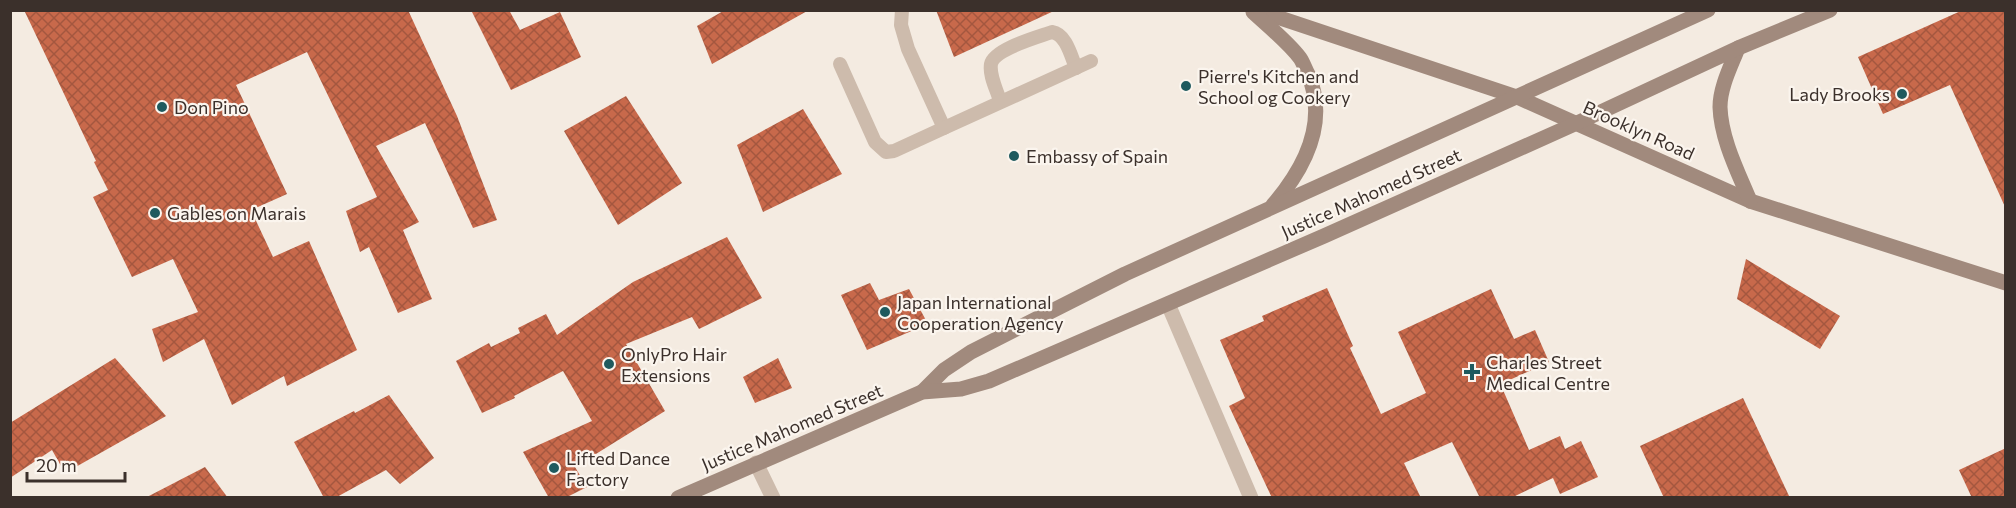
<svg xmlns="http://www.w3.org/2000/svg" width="2016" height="508" viewBox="0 0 2016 508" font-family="Commissioner,sans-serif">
	<defs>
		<pattern id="building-cross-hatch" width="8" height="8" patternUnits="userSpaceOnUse" patternTransform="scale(1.5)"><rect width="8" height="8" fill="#c8694b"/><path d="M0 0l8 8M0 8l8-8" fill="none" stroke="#a4573f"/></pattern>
	</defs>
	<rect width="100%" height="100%" fill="#f4ebe1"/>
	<g fill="url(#building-cross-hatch)">
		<polygon points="24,10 408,10 457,116 497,220 473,228 425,123 376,146 419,222 403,230 432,299 398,313 369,247 360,252 346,211 377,197 307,52 236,85 287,194 251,210 273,257 309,241 357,350 287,386 284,376 232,405 204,339 163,362 152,329 198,312 173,259 132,277 93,197 108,190 94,162 96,161"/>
		<polygon points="471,10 509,10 520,30 560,12 581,57 511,90"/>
		<polygon points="725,10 809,10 712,64 697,26"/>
		<polygon points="936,10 1056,10 954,57"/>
		<polygon points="1963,10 2006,10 2006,209 1950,85 1883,114 1858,57"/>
		<polygon points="626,96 682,183 618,225 564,131"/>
		<polygon points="803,109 842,174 763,212 737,145"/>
		<polygon points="727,237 762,298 699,329 692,317 626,344 665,411 575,467 587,487 565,498 549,498 523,452 592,421 563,371 514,396 515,398 482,413 456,361 489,343 491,347 520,333 518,328 546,314 557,335 633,282"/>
		<polygon points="1746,259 1840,316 1820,349 1737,299"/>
		<polygon points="870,283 879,300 909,289 928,324 867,350 841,295"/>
		<polygon points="1327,288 1353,346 1350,348 1381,414 1426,393 1398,332 1491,289 1514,339 1535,330 1549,362 1503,383 1505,389 1503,390 1529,450 1560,436 1565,449 1581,441 1598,477 1560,494 1553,478 1511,498 1480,498 1452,442 1404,463 1421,498 1272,498 1229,406 1245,398 1220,340 1264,321 1262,316"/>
		<polygon points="115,358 166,416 65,473 52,450 10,478 10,423"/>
		<polygon points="778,358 792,388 755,403 743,377"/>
		<polygon points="389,395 434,458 400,484 386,470 335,498 324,498 294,442 354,411 355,413"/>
		<polygon points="1743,398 1790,498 1664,498 1640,446"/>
		<polygon points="2006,448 2006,498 1972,498 1959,470"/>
		<polygon points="205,467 228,498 145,498"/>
	</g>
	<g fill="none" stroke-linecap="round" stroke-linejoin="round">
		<g stroke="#cdbbac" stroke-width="14">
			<polyline points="840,64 875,142 886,152 894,151 944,128 908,49 901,25 902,10"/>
			<path d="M 1000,101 C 997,90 989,76 991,64 C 994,49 1038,37 1052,32 C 1066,34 1071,56 1076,68"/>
			<polyline points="944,128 1091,61"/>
		</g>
		<g stroke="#cdbbac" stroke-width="15">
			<polyline points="1168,304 1251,498"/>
			<polyline points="756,463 773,498"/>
		</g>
		<g stroke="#a18a7d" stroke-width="15">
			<polyline points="1256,10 1517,97 1750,201 2006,283"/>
			<path d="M 1253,12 C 1268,26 1288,42 1300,58 C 1303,62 1305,69 1308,74 C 1329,123 1304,169 1273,205"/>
			<path d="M 1738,48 C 1731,66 1720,87 1720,107 C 1721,139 1738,172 1750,201"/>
			<polyline points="922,392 944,370 971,352 1125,274 1708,10"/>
			<polyline points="678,498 922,392 961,389 989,381 1324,236 1577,123 1738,48 1830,10"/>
		</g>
	</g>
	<g fill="#1f5a5e" stroke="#fbf5ee" stroke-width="2">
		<circle cx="1186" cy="86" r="6"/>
		<circle cx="1902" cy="94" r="6"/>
		<circle cx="162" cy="107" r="6"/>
		<circle cx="1014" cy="156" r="6"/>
		<circle cx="155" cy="213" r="6"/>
		<circle cx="885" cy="312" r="6"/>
		<circle cx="609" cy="364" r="6"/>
		<path d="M1469 363h6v6h6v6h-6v6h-6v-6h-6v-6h6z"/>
		<circle cx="554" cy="468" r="6"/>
	</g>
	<g text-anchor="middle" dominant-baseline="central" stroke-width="4.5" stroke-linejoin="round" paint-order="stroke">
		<g font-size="18" fill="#3b302b" stroke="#fbf5ee" text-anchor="start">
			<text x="1198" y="76">Pierre's Kitchen and<tspan x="1198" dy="21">School og Cookery</tspan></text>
			<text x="1890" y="94" text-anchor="end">Lady Brooks</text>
			<text x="174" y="107">Don Pino</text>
			<text x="1026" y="156">Embassy of Spain</text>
			<text x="167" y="213">Gables on Marais</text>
			<text x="897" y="302">Japan International<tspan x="897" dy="21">Cooperation Agency</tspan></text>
			<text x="621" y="354">OnlyPro Hair<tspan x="621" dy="21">Extensions</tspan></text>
			<text x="1486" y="362">Charles Street<tspan x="1486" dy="21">Medical Centre</tspan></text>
			<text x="566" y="458">Lifted Dance<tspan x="566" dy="21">Factory</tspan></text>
		</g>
		<g font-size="18" fill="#3b302b" stroke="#fbf5ee">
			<text transform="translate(1639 130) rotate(24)">Brooklyn Road</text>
			<text transform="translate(1371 193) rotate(-24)">Justice Mahomed Street</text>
			<text transform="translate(792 427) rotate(-23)">Justice Mahomed Street</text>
		</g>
	</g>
	<rect width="2016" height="508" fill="none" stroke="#3b302b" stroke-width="24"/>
	<path d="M27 472v9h98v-9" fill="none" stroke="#3b302b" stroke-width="3"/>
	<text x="36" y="472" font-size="18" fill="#3b302b" stroke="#fbf5ee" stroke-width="4.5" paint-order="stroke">20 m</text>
</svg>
